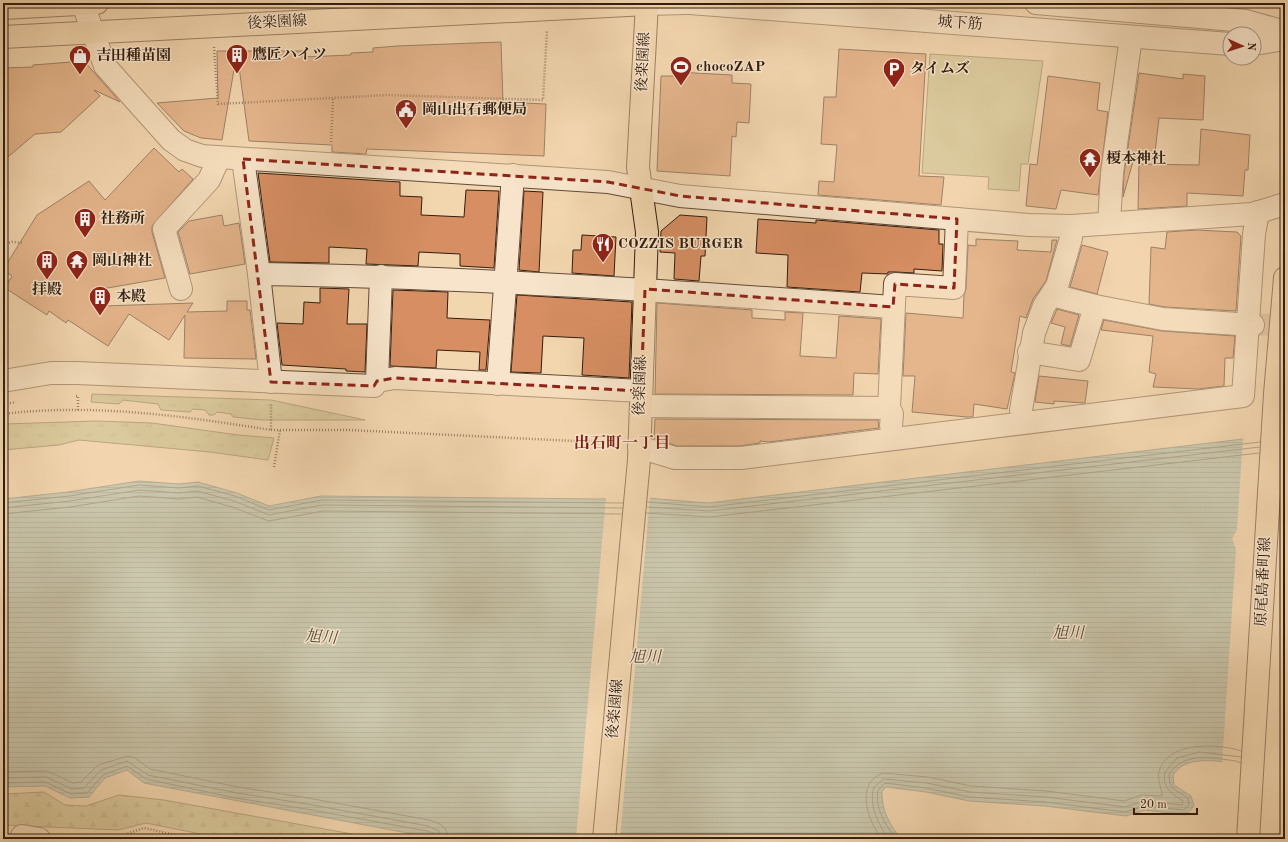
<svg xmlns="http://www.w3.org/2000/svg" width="1288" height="842" viewBox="0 0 1288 842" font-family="'Old Standard TT','Noto Serif JP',serif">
	<defs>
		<pattern id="grass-tufts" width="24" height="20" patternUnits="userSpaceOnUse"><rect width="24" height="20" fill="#bfbc87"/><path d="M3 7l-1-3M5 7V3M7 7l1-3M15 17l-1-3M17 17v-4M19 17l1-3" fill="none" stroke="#a5a174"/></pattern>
		<pattern id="forest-firs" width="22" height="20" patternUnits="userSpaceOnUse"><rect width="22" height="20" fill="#bfbc87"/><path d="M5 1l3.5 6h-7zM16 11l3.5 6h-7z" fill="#a5a174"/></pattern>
		<pattern id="water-rules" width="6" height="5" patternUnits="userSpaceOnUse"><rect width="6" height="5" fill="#9bb9ae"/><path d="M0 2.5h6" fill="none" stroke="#7f968c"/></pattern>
	</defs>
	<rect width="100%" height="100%" fill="#f2d6ae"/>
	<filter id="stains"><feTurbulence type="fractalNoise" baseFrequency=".005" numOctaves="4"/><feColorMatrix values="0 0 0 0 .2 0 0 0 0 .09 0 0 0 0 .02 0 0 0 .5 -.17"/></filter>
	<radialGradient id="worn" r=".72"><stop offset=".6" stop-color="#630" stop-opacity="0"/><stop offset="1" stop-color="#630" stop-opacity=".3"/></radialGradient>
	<g fill="url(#grass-tufts)" stroke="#786c4c">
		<polygon points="92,394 271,400 365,420 262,420 233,417 231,414 217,412 214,415 209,415 205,410 193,409 190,412 161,410 158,404 123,400 119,404 91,402"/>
		<polygon points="96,421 152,423 238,435 274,438 268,460 210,452 79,440 59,445 3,450 3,424"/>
	</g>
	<polygon fill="url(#forest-firs)" stroke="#786c4c" points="44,792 65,805 86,806 119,795 164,800 380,839 225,839 146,823 118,830 3,825 3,794"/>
	<polygon fill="#bfbc87" stroke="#786c4c" points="930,54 1043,61 1028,164 1021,164 1019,191 988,189 989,177 922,173"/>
	<path fill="url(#water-rules)" stroke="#717b6f" d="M 1285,436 L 1285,839 L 1238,839 L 1243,769 C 1227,760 1198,757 1182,766 C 1178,768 1176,772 1173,775 L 1174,785 L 1191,796 L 1194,806 L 1186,815 L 1145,810 L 1126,816 L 1045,806 L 969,801 L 926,792 L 886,787 L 882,791 C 881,810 890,825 901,839 L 439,839 L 144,783 L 127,770 L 105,778 L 89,797 L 70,798 L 45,786 L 3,787 L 3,499 L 68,492 L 139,481 L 179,484 L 198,482 L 237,493 L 269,506 L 321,496 L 599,499 L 647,498 L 708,503 L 1243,439 Z"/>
	<g fill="#f2d6ae">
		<polygon points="1285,434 1285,753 1282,802 1285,804 1285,820 1281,823 1280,839 1236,839 1241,770 1235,766 1222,765 1236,549 1232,539 1237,530 1243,437"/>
		<polygon points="606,497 650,497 620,839 576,839"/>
	</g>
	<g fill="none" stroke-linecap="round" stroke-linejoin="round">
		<g stroke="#666b5f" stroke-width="1">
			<polyline points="647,502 709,507 1260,442"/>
			<polyline points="3,503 69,496 139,485 179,488 198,486 235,496 269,510 322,500 623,503"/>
			<polyline points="647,507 709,511 1260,447"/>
			<polyline points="3,508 70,501 139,490 179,493 197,491 234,501 269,515 322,505 623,508"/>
			<polyline points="646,513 710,517 1259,453"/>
			<polyline points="3,514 70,507 139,496 179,499 197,497 232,507 269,521 323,511 622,514"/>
			<path d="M 3,772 L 47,771 L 73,783 L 81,782 L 98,765 L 128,756 L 135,758 L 150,769 L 238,787 L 308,798 L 429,820 C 440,823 448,827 448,839"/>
			<polyline points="3,778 46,777 72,789 84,788 101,770 127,761 148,775 237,793 307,804 428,826 439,831 442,839"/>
			<polyline points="3,783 45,782 71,794 87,793 103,775 127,766 146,779 236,798 306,809 427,831 435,834 437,839"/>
			<path d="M 882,839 C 868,822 854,783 883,773 L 928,777 L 971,786 L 1046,791 L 1124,801 L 1142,795 L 1162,796 C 1162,788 1157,780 1159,772 C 1166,741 1219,743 1241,751"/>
			<path d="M 889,839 C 879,826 868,804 874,787 L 884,779 L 927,783 L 970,792 L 1046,797 L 1125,807 L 1144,801 L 1182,805 L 1183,801 C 1171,793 1162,788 1165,772 L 1177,758 L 1199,752 L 1241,757"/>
			<path d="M 896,839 C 885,825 875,808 878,790 L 885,783 L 926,788 L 970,797 L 1045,802 L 1125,812 L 1145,806 L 1184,810 L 1189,805 L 1188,798 C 1176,790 1169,790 1169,774 C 1185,751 1212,758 1236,761 L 1241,763"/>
		</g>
	</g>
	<g fill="#d68e62" stroke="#321d10">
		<polygon points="501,42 503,102 546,104 544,156 367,149 366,154 332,152 332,145 249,141 237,52 222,140 201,138 184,131 157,103 218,98 217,51 303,51 303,57 351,55 351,53 373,52 373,48 397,46"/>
		<polygon points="839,49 926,54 919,176 944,177 941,205 818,195 819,181 834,182 837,145 821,144 824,97 836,97"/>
		<polygon points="84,61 120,102 94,90 100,96 61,132 35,134 3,161 3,68 33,67 33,65"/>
		<polygon points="676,72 732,75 732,83 751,84 749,123 737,122 736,137 732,136 730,176 657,171 661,76 676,76"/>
		<polygon points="1139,73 1183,79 1183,74 1205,76 1203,120 1159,118 1154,161 1134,158 1123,197 1124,174"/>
		<polygon points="1048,76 1100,83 1097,110 1108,112 1098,195 1061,190 1056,209 1026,206 1030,164 1037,165"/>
		<polygon points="1201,129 1250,135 1248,170 1245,170 1243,196 1187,193 1187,206 1138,209 1139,164 1199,165"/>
		<polygon points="154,148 179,172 182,169 193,179 152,226 152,232 165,278 102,289 104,306 193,303 187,312 227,311 227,301 247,301 247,310 250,310 256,359 184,358 185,315 169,340 129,314 108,346 68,320 66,323 49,311 47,315 5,288 12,276 3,270 37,215 89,181 105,200"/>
		<polygon points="258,173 400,182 400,196 422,197 421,215 464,217 466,190 499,191 494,268 460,266 460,254 419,252 418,266 366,264 367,249 329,247 329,263 270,262"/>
		<polygon points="524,191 543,192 539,272 519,270"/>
		<polygon points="222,215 224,226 239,223 245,264 190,274 178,232 189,221"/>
		<polygon points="680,215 707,217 705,256 701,256 699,281 674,279 675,253 660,252 661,231"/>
		<polygon points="758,219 816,223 816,220 939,230 939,244 943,244 942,271 914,269 914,273 895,272 888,272 888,274 862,273 860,292 787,287 788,255 756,253"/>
		<polygon points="1196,230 1237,232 1241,236 1236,311 1165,307 1149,304 1151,247 1165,249 1167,232"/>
		<polygon points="582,235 616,237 614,276 572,273 573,250 581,250"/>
		<polygon points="976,239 1018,241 1017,250 1051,252 1052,240 1057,240 1046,281 1033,299 1026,318 1020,316 1011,372 1015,373 1007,409 974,404 973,417 967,417 912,412 915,376 903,376 906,313 963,318 964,295 966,289 968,245 976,246"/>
		<polygon points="1082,245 1108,252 1097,294 1070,287"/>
		<polygon points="320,288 349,289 347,324 367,324 365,372 346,371 346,369 282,365 277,323 303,324 304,302 320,303"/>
		<polygon points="393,290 448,292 447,318 490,320 486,370 479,370 480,352 437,350 436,368 390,366"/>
		<polygon points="517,295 632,302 629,378 582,375 584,338 543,336 541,373 511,372"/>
		<polygon points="657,303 752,310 752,318 785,320 785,312 803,313 800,356 836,358 839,316 881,319 878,374 854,373 853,395 655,394"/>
		<polygon points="1057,309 1079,315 1070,346 1061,344 1065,327 1051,323"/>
		<polygon points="1104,320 1162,331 1235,336 1233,358 1225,358 1224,386 1198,389 1153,387 1156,374 1149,372 1153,336 1101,330"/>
		<polygon points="1039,376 1088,381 1085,403 1054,401 1054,404 1035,402"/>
		<polygon points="655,419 878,420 879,428 769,442 760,441 760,443 740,446 677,446 654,438"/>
	</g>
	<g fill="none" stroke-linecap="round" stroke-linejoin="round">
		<polyline stroke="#ccb18e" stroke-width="22" stroke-dasharray="22 11" stroke-linecap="butt" points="1253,325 1285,324"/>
		<g stroke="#624b38" stroke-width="24">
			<g id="minor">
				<polyline points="690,3 1230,44"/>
				<polyline points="1036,3 1246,21 1285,32"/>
				<polyline points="83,4 105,66 171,140 185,150 202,156 608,182 680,196 1029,225 1071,226 1252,214 1285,204"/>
				<polyline points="647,4 686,3"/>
				<polyline points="1254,44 1285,39"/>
				<polyline points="243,159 259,274 271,382"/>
				<polyline points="1109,223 1112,173 1131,37"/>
				<path d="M 259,274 C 471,277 681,292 893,307"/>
				<polyline points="181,289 164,229 209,180 219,158"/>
				<polyline points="1052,295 1095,306"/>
				<polyline points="1029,352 1079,360 1095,306 1163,319 1253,325"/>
				<polyline points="3,381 51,373 77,373 374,386 377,381 395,378 641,391"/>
				<polyline points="377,381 381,276"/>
				<polyline points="498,384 513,175"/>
				<polyline points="641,406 889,408"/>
				<polyline points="1021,410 1034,333 1044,306 1057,286 1071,238 1071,226"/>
				<polyline points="891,426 892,414 889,408 895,284 954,288 957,219"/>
				<polyline points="639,447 675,458 741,458 1243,396 1254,234 1258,212"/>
				<polyline points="22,836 39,839"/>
			</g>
		</g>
		<g stroke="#321d10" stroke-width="24">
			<g id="major">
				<polyline points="3,8 97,3"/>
				<polyline points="3,37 647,4"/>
				<polyline points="604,839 639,460 647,232 638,167 647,3"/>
				<polyline points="1248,839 1275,394 1285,278"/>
			</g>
		</g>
		<g stroke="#321d10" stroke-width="2.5" stroke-dasharray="1 2" stroke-linecap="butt">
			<polyline points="214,47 218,104 387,95 543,100 547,31"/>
			<polyline points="331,142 333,99"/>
			<polyline points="3,244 12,242 23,243"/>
			<polyline points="3,255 8,258"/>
			<polyline points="76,396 78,396 78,410"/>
			<path d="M 3,414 C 92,403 183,416 271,430 L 271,403"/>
			<polyline points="5,414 5,404 16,402"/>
			<polyline points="271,430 349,430 615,443"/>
			<polyline points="274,467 280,430"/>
			<polyline points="59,836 121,836 144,828 194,839"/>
		</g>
		<use href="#minor" stroke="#f7e4ca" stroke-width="22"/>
		<use href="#major" stroke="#f2d6ae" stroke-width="22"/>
	</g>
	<path d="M0 0H1288V842H0ZM 243,159 L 608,182 L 680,196 L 957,219 L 954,288 L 895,284 L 893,307 L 645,289 L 641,391 L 395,378 L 377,381 L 374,386 L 271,382 Z" fill="#f2d6ae" fill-opacity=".55" fill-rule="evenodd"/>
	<path fill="none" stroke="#8f2418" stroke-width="3" stroke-dasharray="8 5" stroke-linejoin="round" d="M 243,159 L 608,182 L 680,196 L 957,219 L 954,288 L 895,284 L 893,307 L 645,289 L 641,391 L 395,378 L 377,381 L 374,386 L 271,382 Z"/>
	<defs>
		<g id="building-pin" transform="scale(1.15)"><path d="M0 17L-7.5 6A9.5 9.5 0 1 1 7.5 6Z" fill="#8f2418" stroke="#f7e4ca"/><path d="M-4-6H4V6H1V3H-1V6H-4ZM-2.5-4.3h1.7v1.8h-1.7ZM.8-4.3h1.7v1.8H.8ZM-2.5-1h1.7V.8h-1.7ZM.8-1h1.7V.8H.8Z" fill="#fff"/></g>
		<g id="shop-pin" transform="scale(1.15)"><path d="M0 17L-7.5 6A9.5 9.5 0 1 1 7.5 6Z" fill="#8f2418" stroke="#f7e4ca"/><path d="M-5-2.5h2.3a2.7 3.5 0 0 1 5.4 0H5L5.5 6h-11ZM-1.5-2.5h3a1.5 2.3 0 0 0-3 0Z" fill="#fff"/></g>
		<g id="stadium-pin" transform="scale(1.15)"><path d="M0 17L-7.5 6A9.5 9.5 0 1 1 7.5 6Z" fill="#8f2418" stroke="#f7e4ca"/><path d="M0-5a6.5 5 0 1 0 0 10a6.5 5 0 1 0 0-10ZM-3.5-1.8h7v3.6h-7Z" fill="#fff"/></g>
		<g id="parking-pin" transform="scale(1.15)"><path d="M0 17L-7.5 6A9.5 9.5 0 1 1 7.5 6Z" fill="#8f2418" stroke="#f7e4ca"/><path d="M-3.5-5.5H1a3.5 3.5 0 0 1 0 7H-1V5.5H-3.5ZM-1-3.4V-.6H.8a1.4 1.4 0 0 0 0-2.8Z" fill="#fff"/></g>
		<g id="civic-pin" transform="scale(1.15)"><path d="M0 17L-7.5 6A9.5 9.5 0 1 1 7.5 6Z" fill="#8f2418" stroke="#f7e4ca"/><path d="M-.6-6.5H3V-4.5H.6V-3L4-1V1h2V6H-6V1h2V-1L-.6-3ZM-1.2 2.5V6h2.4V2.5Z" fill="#fff"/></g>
		<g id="temple-pin" transform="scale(1.15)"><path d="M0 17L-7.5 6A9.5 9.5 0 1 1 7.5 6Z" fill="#8f2418" stroke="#f7e4ca"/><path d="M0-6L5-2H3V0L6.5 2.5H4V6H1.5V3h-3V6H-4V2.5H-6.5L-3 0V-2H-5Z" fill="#fff"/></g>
		<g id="restaurant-pin" transform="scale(1.15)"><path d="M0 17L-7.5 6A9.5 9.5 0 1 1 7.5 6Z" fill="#8f2418" stroke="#f7e4ca"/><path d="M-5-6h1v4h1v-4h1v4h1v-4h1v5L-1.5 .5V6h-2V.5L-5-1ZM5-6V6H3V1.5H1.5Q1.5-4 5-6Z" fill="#fff"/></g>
	</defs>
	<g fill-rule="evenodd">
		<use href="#building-pin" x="237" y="55"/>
		<use href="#shop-pin" x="80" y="56"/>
		<use href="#stadium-pin" x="681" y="67"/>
		<use href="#parking-pin" x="894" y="69"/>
		<use href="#civic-pin" x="406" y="110"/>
		<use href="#temple-pin" x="1090" y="159"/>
		<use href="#building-pin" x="85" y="219"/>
		<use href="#restaurant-pin" x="603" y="244"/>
		<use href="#building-pin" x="47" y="261"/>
		<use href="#temple-pin" x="77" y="261"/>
		<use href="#building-pin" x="100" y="297"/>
	</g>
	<g text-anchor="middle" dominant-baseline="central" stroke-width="3" stroke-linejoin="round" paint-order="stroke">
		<g font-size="15" fill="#321d10" stroke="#f7e4ca">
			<text transform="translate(277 23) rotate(-3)">後楽園線</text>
			<text transform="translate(960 24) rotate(4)">城下筋</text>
			<text transform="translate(644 62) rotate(-87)">後楽園線</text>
			<text transform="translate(641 386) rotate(-88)">後楽園線</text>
			<text transform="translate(1264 582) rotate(-87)">原尾島番町線</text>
			<text transform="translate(616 709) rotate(-85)">後楽園線</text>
		</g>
		<g font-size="15" font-weight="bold" fill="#321d10" stroke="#f7e4ca" text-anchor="start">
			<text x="252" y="55">鷹匠ハイツ</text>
			<text x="96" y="56">吉田種苗園</text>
			<text x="696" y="67">chocoZAP</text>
			<text x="910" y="69">タイムズ</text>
			<text x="422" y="110">岡山出石郵便局</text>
			<text x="1106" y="159">榎本神社</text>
			<text x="100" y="219">社務所</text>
			<text x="618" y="244">COZZIS BURGER</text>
			<text x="92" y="261">岡山神社</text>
			<text x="47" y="290" text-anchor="middle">拝殿</text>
			<text x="116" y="297">本殿</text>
		</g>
		<g font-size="16" font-weight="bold" fill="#7a1f14" stroke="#f7e4ca">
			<text x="622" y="444">出石町一丁目</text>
		</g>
		<g font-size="16" font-style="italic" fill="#524c3f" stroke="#f7e4ca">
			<text x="1068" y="634">旭川</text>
			<text transform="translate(321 638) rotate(4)">旭川</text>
			<text x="645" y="658">旭川</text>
		</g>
	</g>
	<rect width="1288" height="842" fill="none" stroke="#f2d6ae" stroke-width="16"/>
	<rect x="4" y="4" width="1280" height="834" fill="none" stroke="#321d10" stroke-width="2"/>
	<rect x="8" y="8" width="1272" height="826" fill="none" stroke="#321d10"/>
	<g transform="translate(1242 46) rotate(93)"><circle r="19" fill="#f7e4ca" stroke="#a89480"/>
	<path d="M0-3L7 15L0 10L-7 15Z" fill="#8f2418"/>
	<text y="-6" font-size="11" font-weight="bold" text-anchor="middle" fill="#321d10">N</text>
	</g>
	<path d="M1134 808v6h63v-6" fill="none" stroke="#321d10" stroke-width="2"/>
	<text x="1140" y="808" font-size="12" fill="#321d10" stroke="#f7e4ca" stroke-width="3" paint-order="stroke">20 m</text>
	<rect width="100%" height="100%" filter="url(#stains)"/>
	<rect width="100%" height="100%" fill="url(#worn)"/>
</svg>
